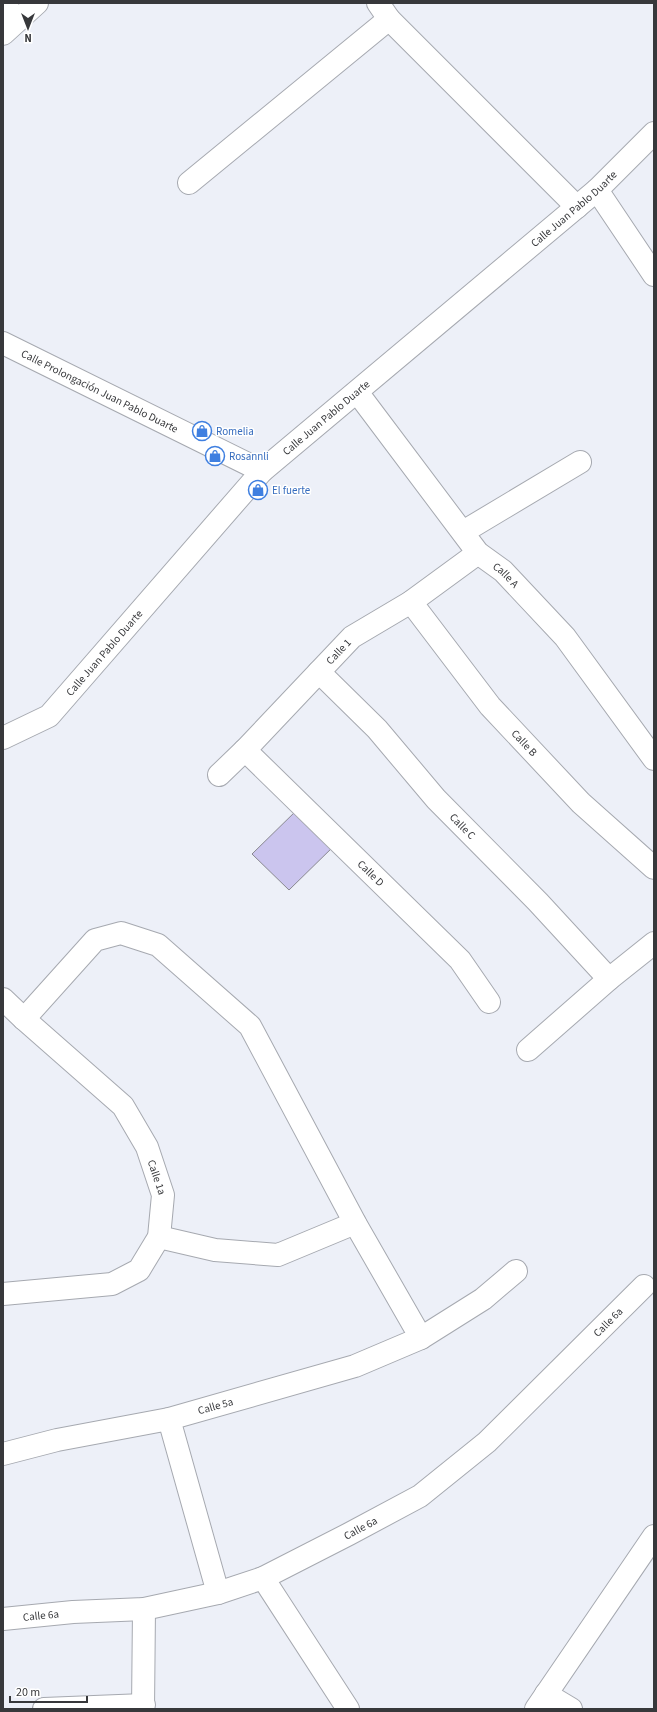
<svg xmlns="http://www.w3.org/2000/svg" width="657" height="1712" viewBox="0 0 657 1712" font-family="'Source Sans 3',sans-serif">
	<rect width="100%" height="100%" fill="#edf0f8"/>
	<polygon fill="#cbc5ee" stroke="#898890" points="299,808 336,844 289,890 252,854"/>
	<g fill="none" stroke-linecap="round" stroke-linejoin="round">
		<g stroke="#a6a9b0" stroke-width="24">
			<g id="minor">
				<polyline points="378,3 389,19 577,207"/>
				<polyline points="3,4 18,20"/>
				<polyline points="3,34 37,3"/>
				<polyline points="189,183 389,19"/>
				<polyline points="597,190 654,275"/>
				<path id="s1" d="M 3,343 L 262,471"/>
				<path id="s2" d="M 357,392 L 478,553 L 503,571 L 565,637 L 654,759"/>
				<polyline points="463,532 580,462"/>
				<path id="s3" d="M 411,602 L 490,706 L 581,803 L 654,868"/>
				<path id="s4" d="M 319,672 L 377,729 L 436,799 L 538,902 L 609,979"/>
				<path id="s5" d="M 3,738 L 49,716 L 262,471 L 597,190 L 654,133"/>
				<path id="s6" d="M 245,750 L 460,960 L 489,1002"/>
				<path id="s7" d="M 219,775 L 245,750 L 352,637 L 411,602 L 478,553"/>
				<path id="s8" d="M 3,999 L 24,1019 L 123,1106 L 147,1147 L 163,1195 L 159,1237 L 139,1270 L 112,1284 L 3,1294"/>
				<polyline points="24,1019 95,940 121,933 158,945 250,1026 355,1223 421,1338 483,1299 516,1271"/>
				<polyline points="528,1050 609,979 654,943"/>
				<polyline points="159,1237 215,1250 278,1255 355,1223"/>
				<polyline points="169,1419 218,1593"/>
				<path id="s9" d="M 3,1454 L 57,1440 L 169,1419 L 355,1366 L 421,1338"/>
				<polyline points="263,1578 348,1709"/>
				<path id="s10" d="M 3,1619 L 73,1612 L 144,1609 L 218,1593 L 263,1578 L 349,1534 L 420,1496 L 487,1442 L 644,1286"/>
				<polyline points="546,1694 571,1709"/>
				<polyline points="44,1709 144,1705"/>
				<polyline points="143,1709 144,1609"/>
				<polyline points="536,1709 654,1536"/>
			</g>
		</g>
		<use href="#minor" stroke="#fff" stroke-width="22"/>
	</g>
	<defs>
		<g id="shop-ring" transform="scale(1)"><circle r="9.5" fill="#fff" stroke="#3f7fe0" stroke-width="1.5"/><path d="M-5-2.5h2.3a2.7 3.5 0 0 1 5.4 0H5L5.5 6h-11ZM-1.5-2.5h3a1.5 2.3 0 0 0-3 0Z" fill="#3f7fe0"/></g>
	</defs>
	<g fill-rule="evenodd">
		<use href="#shop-ring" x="202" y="431"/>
		<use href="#shop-ring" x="215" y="456"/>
		<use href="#shop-ring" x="258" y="490"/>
	</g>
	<g text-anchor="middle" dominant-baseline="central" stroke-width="3" stroke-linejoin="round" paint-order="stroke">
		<g font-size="11" fill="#37383b" stroke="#fff">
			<text stroke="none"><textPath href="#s5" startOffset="783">Calle Juan Pablo Duarte</textPath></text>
			<text stroke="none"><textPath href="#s1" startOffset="108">Calle Prolongación Juan Pablo Duarte</textPath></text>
			<text stroke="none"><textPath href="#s5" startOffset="459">Calle Juan Pablo Duarte</textPath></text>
			<text stroke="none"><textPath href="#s2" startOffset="237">Calle A</textPath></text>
			<text stroke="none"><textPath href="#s7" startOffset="172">Calle 1</textPath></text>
			<text stroke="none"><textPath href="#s5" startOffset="135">Calle Juan Pablo Duarte</textPath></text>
			<text stroke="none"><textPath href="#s3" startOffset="181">Calle B</textPath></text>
			<text stroke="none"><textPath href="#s4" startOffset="211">Calle C</textPath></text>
			<text stroke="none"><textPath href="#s6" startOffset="176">Calle D</textPath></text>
			<text stroke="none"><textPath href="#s8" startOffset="240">Calle 1a</textPath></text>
			<text stroke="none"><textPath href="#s10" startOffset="698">Calle 6a</textPath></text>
			<text stroke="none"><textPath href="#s9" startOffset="218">Calle 5a</textPath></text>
			<text stroke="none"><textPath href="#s10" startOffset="374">Calle 6a</textPath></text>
			<text stroke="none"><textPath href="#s10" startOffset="38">Calle 6a</textPath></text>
		</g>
		<g font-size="11" fill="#366cbe" stroke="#fff" text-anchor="start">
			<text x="216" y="431">Romelia</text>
			<text x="229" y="456">Rosannli</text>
			<text x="272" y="490">El fuerte</text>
		</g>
	</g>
	<rect width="657" height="1712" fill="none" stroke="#37383b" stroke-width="8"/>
	<g transform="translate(28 28) rotate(180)" stroke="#ffffff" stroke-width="3" paint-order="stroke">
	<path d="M0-3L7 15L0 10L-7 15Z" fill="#37383b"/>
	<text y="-6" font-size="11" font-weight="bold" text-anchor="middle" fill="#37383b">N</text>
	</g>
	<path d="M10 1696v6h77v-6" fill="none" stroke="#37383b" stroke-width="2"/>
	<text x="16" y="1696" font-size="12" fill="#37383b" stroke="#ffffff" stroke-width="3" paint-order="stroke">20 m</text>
</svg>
